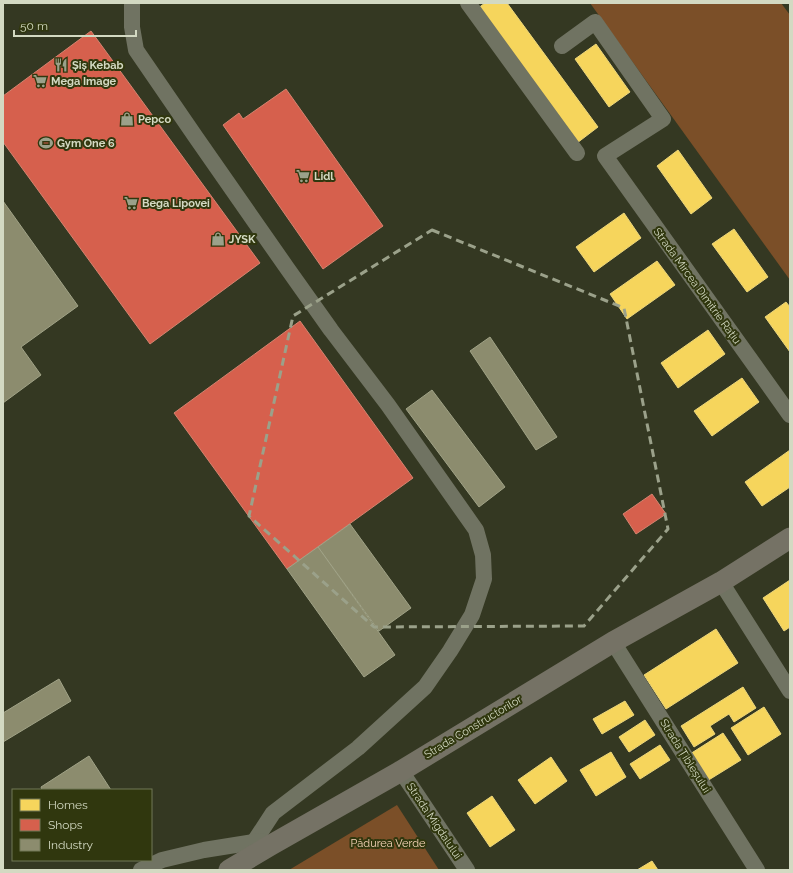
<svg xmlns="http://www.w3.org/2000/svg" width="793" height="873" viewBox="0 0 793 873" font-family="Raleway,sans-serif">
	<rect width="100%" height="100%" fill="#343822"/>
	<g fill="#7b4f28">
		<polygon points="590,3 781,3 790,15 790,280"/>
		<polygon points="397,805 439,870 289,870"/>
	</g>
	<g fill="#f6d55c" stroke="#ecd67b">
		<polygon points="485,3 507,3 598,127 577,143 477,9"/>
		<polygon points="596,44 630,92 609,107 575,59"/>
		<polygon points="678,150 712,198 691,214 657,166"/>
		<polygon points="624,213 641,238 594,272 576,247"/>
		<polygon points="734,229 768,277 747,292 712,244"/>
		<polygon points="657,261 675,285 627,319 610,294"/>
		<polygon points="786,302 790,307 790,352 765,317"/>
		<polygon points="708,330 725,354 678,388 661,363"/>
		<polygon points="742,378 759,402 712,436 694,411"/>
		<polygon points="790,450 790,487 762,506 745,482"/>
		<polygon points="790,580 790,627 784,631 763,598"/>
		<polygon points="716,629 738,663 666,709 644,675"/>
		<polygon points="743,687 756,708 734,722 729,714 710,726 715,734 694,747 681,726"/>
		<polygon points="625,701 634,715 602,734 593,719"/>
		<polygon points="764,707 781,734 748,755 731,728"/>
		<polygon points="645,720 655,735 629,752 619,737"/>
		<polygon points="723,733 741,760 707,781 690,754"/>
		<polygon points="660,745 670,760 640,779 630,764"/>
		<polygon points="611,752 626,777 596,796 580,770"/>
		<polygon points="551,757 567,781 535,804 518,780"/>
		<polygon points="492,796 515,830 490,847 467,813"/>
		<polygon points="652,861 658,870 637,870"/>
	</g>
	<g fill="#d6604d" stroke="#d58470">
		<polygon points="91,31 260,263 150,344 3,142 3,96"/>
		<polygon points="286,89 383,226 323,269 223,125 239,113 243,119"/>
		<polygon points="300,321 413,478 287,569 174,413"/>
		<polygon points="652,494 666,514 636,534 623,514"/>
	</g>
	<g fill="#8c8c6e" stroke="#a1a387">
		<polygon points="3,201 78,306 21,347 41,375 3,403"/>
		<polygon points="490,337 557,437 536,450 470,351"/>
		<polygon points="432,390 505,487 479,507 406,409"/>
		<polygon points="350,524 411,608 379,631 318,547"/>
		<polygon points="318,547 395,655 364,677 287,569"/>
		<polygon points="59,679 71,701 3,742 3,713"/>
		<polygon points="89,756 111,790 42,790 41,787"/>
	</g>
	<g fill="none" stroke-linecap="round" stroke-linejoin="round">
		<g stroke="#707362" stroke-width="16">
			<polyline points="132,3 132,27 136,50 195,136 287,268 331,330 388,405 476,530 483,555 484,579 472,615 450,651 425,687 358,748 273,813 254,842"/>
			<polyline points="468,3 577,153"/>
			<polyline points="562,46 595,22 663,119 605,156 790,415"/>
			<polyline points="721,582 790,691"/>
			<polyline points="613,642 757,870"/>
			<polyline points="401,771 467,870"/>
			<polyline points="141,870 162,860 204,850 254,842 260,841 264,842"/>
		</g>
		<polyline stroke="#757265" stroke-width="21" points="229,870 271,845 401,771 613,642 721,582 790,538"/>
	</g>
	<path fill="none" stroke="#9ba18a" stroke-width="3" stroke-dasharray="8 5" stroke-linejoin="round" d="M 432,230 L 624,308 L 668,529 L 584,626 L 374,627 L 249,516 L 293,316 Z"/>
	<defs>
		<g id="restaurant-bare" transform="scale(1.08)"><path d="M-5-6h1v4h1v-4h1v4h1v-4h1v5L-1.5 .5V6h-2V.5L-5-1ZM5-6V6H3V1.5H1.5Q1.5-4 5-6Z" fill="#9ba18a" stroke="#30370e" stroke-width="2.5" paint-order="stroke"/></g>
		<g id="supermarket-bare" transform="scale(1.08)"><path d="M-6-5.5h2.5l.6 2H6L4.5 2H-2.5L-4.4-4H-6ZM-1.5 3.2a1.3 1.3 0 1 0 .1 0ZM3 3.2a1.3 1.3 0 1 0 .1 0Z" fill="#9ba18a" stroke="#30370e" stroke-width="2.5" paint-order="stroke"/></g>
		<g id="shop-bare" transform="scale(1.08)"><path d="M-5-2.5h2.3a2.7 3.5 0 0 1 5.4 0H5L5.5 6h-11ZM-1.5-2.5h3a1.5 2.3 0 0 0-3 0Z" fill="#9ba18a" stroke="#30370e" stroke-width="2.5" paint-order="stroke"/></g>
		<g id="stadium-bare" transform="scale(1.08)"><path d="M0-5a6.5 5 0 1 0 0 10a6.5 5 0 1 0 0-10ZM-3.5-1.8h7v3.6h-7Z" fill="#9ba18a" stroke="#30370e" stroke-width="2.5" paint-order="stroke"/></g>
	</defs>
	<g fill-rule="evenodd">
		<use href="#restaurant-bare" x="61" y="65"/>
		<use href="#supermarket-bare" x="40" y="81"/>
		<use href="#shop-bare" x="127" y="119"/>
		<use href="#stadium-bare" x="46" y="143"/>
		<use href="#supermarket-bare" x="303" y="176"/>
		<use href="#supermarket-bare" x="131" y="203"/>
		<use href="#shop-bare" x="218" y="239"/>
	</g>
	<g text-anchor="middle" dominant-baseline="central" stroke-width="4" stroke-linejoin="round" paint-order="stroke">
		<g font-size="11" font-weight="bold" fill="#d3d9c2" stroke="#30370e" text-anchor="start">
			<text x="72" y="65">Șiș Kebab</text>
			<text x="51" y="81">Mega Image</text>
			<text x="138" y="119">Pepco</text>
			<text x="57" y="143">Gym One 6</text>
			<text x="314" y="176">Lidl</text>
			<text x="142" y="203">Bega Lipovei</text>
			<text x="229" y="239">JYSK</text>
		</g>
		<g font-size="11" fill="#d3d9c2" stroke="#30370e">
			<text transform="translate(697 286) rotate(54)">Strada Mircea Dimitrie Rațiu</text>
			<text transform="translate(473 727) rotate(-31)">Strada Constructorilor</text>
			<text transform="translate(685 756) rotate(58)">Strada Țibleșului</text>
			<text transform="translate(434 821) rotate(56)">Strada Migdalului</text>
		</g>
		<g font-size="11" fill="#fad6bb" stroke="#30370e">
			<text x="388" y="843">Pădurea Verde</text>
		</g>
	</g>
	<rect width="793" height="873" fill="none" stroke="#d3d9c2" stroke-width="8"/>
	<rect x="12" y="789" width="140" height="72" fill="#30370e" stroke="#717856"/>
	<rect x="20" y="799" width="20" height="12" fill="#f6d55c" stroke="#717856"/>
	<text x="48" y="809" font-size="12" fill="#d3d9c2">Homes</text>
	<rect x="20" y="819" width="20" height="12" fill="#d6604d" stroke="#717856"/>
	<text x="48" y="829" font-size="12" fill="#d3d9c2">Shops</text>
	<rect x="20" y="839" width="20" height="12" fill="#8c8c6e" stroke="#717856"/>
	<text x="48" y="849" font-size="12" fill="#d3d9c2">Industry</text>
	<path d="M14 30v6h122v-6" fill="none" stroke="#d3d9c2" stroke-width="2"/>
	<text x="20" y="30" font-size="12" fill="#d3d9c2" stroke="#30370e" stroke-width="3" paint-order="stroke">50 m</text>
</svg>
